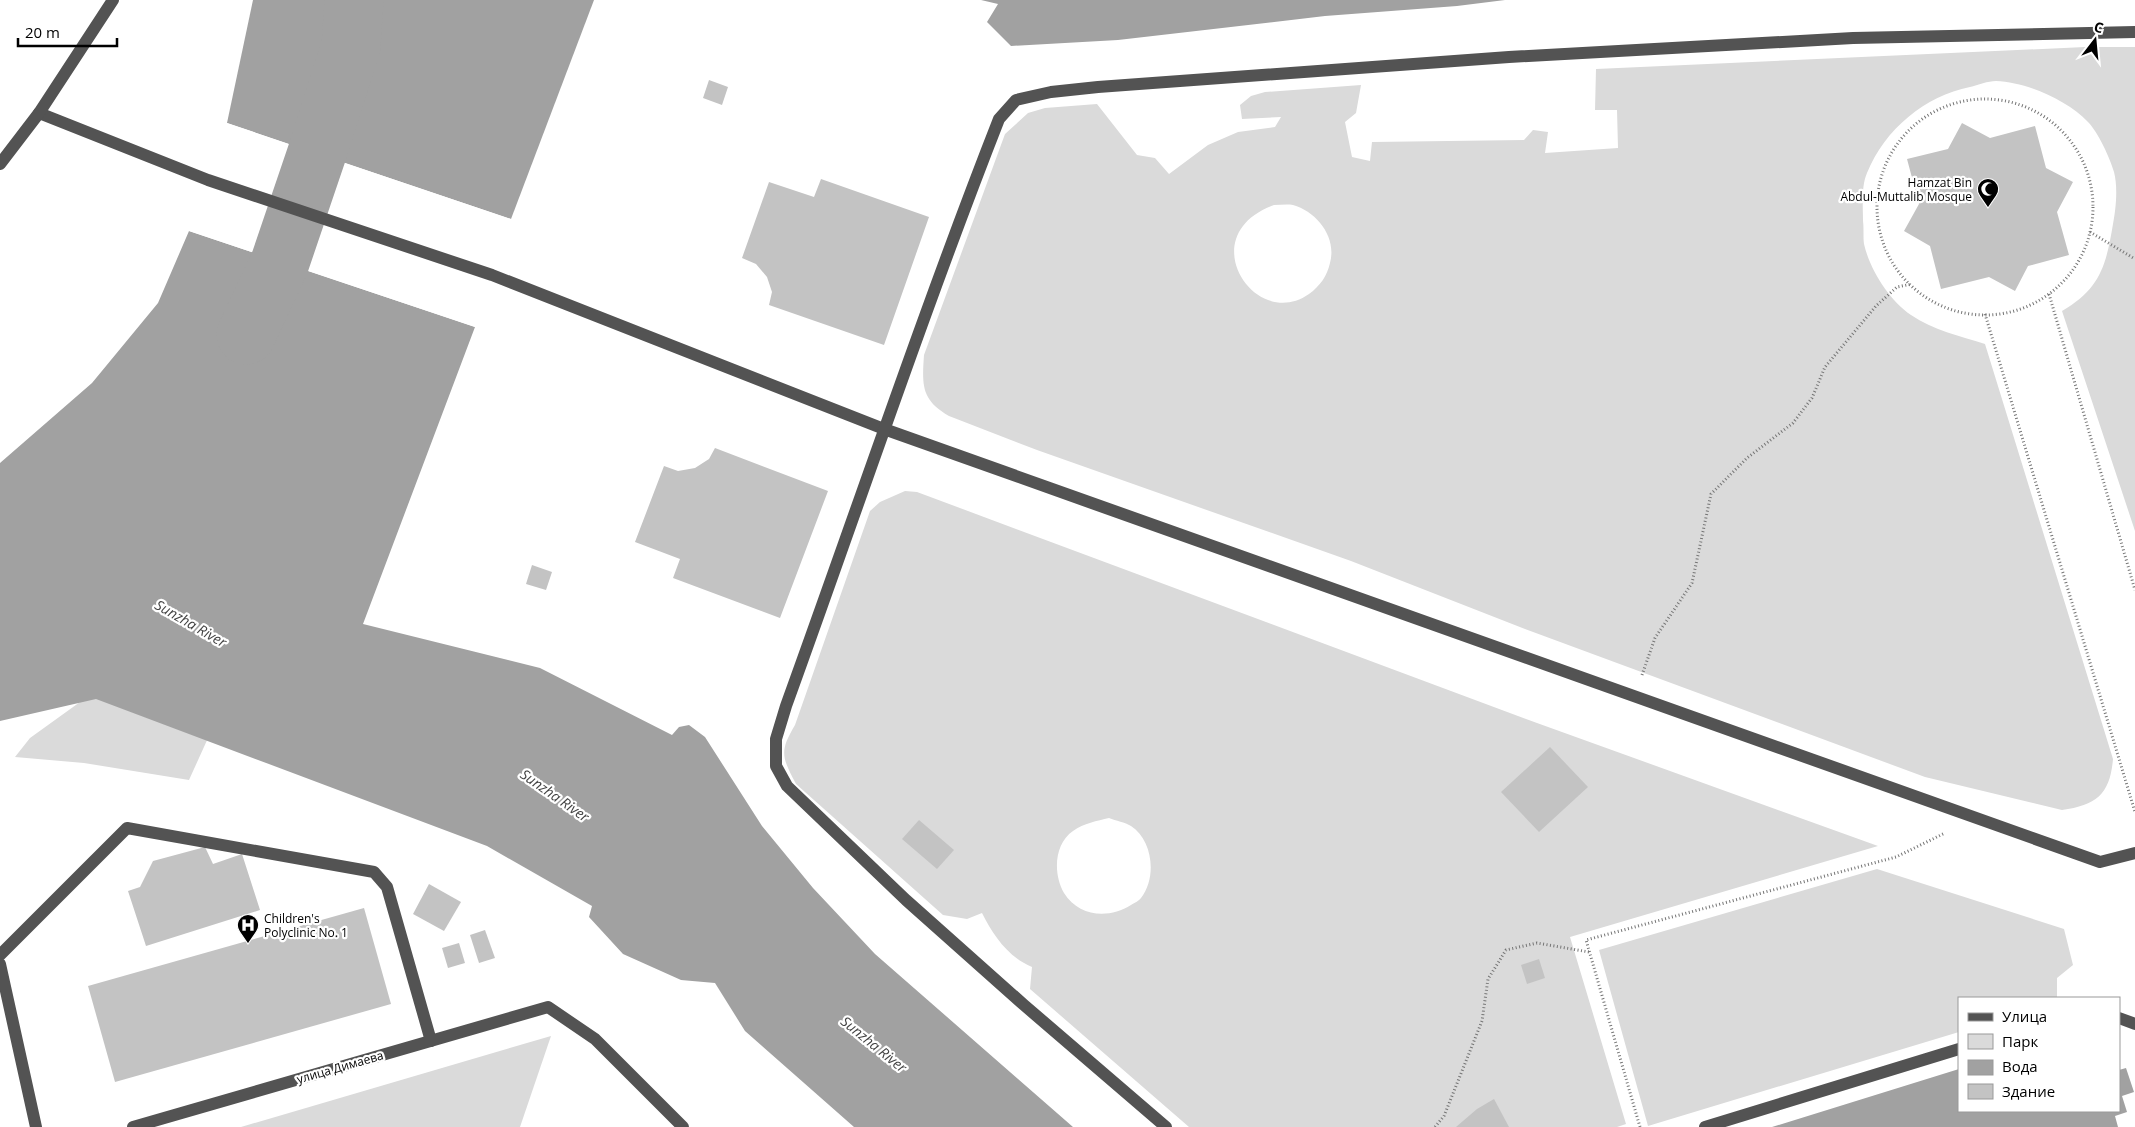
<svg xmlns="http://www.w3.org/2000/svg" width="2135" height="1127" viewBox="0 0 2135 1127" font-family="'Open Sans',sans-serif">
	<rect width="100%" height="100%" fill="#fff"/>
	<g fill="#dadada" fill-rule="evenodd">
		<path d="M 2085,47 L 2135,47 L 2135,531 L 2062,311 C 2100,289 2106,266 2113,224 C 2116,209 2118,187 2114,172 C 2110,158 2098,132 2088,122 C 2067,100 2026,82 1996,81 C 1988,81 1978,85 1970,87 C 1925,96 1885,129 1867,173 C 1861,187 1863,206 1863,221 C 1864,228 1863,237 1864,244 C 1870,270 1889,300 1911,315 C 1933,330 1960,336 1985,344 L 2113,759 C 2110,794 2097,805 2062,810 L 1925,777 L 1525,629 L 1351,561 L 1037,450 L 949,416 C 921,400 922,385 924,355 L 1005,134 L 1028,113 L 1045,108 L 1097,104 L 1137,155 L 1155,158 L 1169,174 L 1208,145 L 1238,132 L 1275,127 L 1281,117 L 1242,119 L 1240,105 L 1251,96 L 1265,92 L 1361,85 L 1356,113 L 1345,122 L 1352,157 L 1370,161 L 1372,142 L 1524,140 L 1533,130 L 1548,132 L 1545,153 L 1618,148 L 1617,110 L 1595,110 L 1596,69 ZM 1274,205 C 1280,205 1287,204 1293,205 C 1317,212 1337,237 1330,263 C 1327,276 1320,286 1309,294 C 1255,332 1191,235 1274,205 Z"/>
		<path d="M 905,491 L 917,492 L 1537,723 L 1878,846 L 1570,937 L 1626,1124 L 1617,1127 L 1189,1127 L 1030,989 L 1032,967 C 1008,957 993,935 982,913 L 967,919 L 943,915 L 796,784 C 782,757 779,752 795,725 L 870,511 L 880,502 ZM 1109,818 C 1116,821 1125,822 1131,826 C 1153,840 1157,878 1141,898 C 1139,901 1134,903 1131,905 C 1109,919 1079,917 1064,893 C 1053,874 1054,844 1073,831 C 1084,823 1097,821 1109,818 Z"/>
		<polygon points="267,608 189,780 84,763 15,757 30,738 105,684"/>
		<polygon points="1877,869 2064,929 2073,965 2057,978 2057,998 1959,998 1959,1032 1648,1126 1599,950"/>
		<polygon points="551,1036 520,1127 241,1127"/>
	</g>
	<g fill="#a1a1a1">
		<polygon points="253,0 594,0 511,219 227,123"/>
		<polygon points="981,0 1505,0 1457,6 1325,16 1118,40 1011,46 987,22 998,4"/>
		<polygon points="189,231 475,327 363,624 540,668 672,735 679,727 689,725 705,737 762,826 813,888 875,954 1073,1127 854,1127 745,1031 715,983 681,980 623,954 589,917 592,906 487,846 96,699 0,721 0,463 92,383 158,303"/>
		<polygon points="2126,1068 2134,1092 2122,1096 2127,1112 2115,1116 2118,1127 1772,1127 1959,1069 1959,1111 2119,1111 2119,1070"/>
	</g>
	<g fill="#fff">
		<polygon points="227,123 511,219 510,221 226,125"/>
		<polygon points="190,229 476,325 475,327 189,231"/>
	</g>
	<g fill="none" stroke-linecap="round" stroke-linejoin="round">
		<polyline stroke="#a1a1a1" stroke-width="59" points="246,335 280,262 317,153 351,46 354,0"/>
	</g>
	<g fill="#c3c3c3">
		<polygon points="709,80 728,87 722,105 703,98"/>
		<polygon points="1962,123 1990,138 2035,126 2046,168 2073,182 2057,212 2069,255 2028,266 2015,291 1989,277 1941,289 1930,246 1904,231 1919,204 1907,159 1948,149"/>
		<polygon points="821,179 929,217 884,345 769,305 772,292 767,277 756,264 742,258 769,182 814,197"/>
		<polygon points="715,448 828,491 780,618 673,578 680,559 635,542 664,466 678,471 695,468 709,459"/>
		<polygon points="532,565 552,572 546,590 526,584"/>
		<polygon points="1550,747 1588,787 1539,832 1501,792"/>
		<polygon points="919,820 954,850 937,869 902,839"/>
		<polygon points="205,847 213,864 242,854 260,910 146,946 128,891 140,887 153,861"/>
		<polygon points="429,884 461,902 444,931 413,914"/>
		<polygon points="364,908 391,1004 115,1082 88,986"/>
		<polygon points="485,930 495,958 479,963 470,935"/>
		<polygon points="459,943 465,963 448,968 442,948"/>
		<polygon points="1539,959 1545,978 1527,984 1521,965"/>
		<polygon points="1494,1099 1509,1127 1456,1127 1477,1109"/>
	</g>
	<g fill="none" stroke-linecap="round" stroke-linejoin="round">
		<g stroke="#757575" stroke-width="3" stroke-dasharray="1 2.5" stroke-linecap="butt">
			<circle cx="1985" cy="207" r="108"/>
			<polyline points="2090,232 2135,259"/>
			<polyline points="2049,294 2135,590"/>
			<polyline points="1985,314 2135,812"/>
			<polyline points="1642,675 1655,638 1692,583 1711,494 1747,458 1793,423 1812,398 1825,367 1876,306 1897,287 1912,284"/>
			<polyline points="1435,1127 1444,1116 1482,1021 1488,979 1506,950 1537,943 1589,952"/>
			<polyline points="1640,1127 1586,940 1896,857 1945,833"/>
		</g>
		<g stroke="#535353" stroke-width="12">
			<polyline points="39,113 208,180 492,275 884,429 2100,862 2135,853"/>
			<polyline points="0,164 39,113 113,0"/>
			<polyline points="0,955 127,828 374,872 387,887 431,1041"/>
			<polyline points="0,964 36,1127"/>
			<polyline points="2119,1018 2135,1024"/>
			<polyline points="133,1127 548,1007 595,1039 683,1127"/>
			<path d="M 1166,1127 L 1024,1005 L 906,900 L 787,786 L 776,766 L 776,739 L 786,706 C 857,510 923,313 999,119 L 1016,100 L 1051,92 L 1098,87 L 1509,57 L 1853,38 L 2135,32"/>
			<polyline points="1705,1127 1959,1049"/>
		</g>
	</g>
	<defs>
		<g id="mosque-pin" transform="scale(1.125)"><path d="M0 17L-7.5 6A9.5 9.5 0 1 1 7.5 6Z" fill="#000" stroke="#fff"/><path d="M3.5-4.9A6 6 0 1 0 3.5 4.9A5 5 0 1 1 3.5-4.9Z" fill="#fff"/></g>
		<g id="hospital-pin" transform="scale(1.125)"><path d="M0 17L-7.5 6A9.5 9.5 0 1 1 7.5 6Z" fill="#000" stroke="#fff"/><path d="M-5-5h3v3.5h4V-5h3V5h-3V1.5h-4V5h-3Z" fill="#fff"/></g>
	</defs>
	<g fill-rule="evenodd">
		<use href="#mosque-pin" x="1988" y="189"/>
		<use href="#hospital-pin" x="248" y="925"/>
	</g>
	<g text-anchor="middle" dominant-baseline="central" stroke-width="4.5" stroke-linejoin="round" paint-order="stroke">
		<g font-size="12" fill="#000" stroke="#fff" text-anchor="end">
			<text x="1972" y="182">Hamzat Bin<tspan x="1972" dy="14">Abdul-Muttalib Mosque</tspan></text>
			<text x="264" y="918" text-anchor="start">Children's<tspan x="264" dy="14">Polyclinic No. 1</tspan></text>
		</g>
		<g font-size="12" fill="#000" stroke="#fff">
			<text transform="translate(340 1067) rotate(-16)">улица Димаева</text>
		</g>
		<g font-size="14" font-style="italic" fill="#424242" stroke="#fff">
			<text transform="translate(191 623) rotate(30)">Sunzha River</text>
			<text transform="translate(555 795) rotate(35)">Sunzha River</text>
			<text transform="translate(874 1044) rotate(39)">Sunzha River</text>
		</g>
	</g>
	<rect x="1958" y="997" width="162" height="115" fill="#ffffff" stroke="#999999"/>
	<rect x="1968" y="1013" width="25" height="8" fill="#535353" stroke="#999999"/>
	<text x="2002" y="1022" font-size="15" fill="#000000">Улица</text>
	<rect x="1968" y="1034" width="25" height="15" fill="#dadada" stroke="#999999"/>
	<text x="2002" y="1047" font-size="15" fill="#000000">Парк</text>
	<rect x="1968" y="1060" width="25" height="15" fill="#a1a1a1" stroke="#999999"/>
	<text x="2002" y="1072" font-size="15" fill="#000000">Вода</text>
	<rect x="1968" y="1084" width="25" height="15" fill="#c3c3c3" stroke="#999999"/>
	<text x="2002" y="1097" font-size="15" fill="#000000">Здание</text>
	<g transform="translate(2095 40) rotate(16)" stroke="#ffffff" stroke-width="4" paint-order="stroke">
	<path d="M0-4L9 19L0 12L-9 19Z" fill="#000000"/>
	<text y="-8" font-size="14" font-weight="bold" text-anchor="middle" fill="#000000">С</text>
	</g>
	<path d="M18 38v8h99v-8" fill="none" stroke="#000000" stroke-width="2.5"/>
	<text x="25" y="38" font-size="15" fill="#000000" stroke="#ffffff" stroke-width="4" paint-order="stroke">20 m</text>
</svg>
